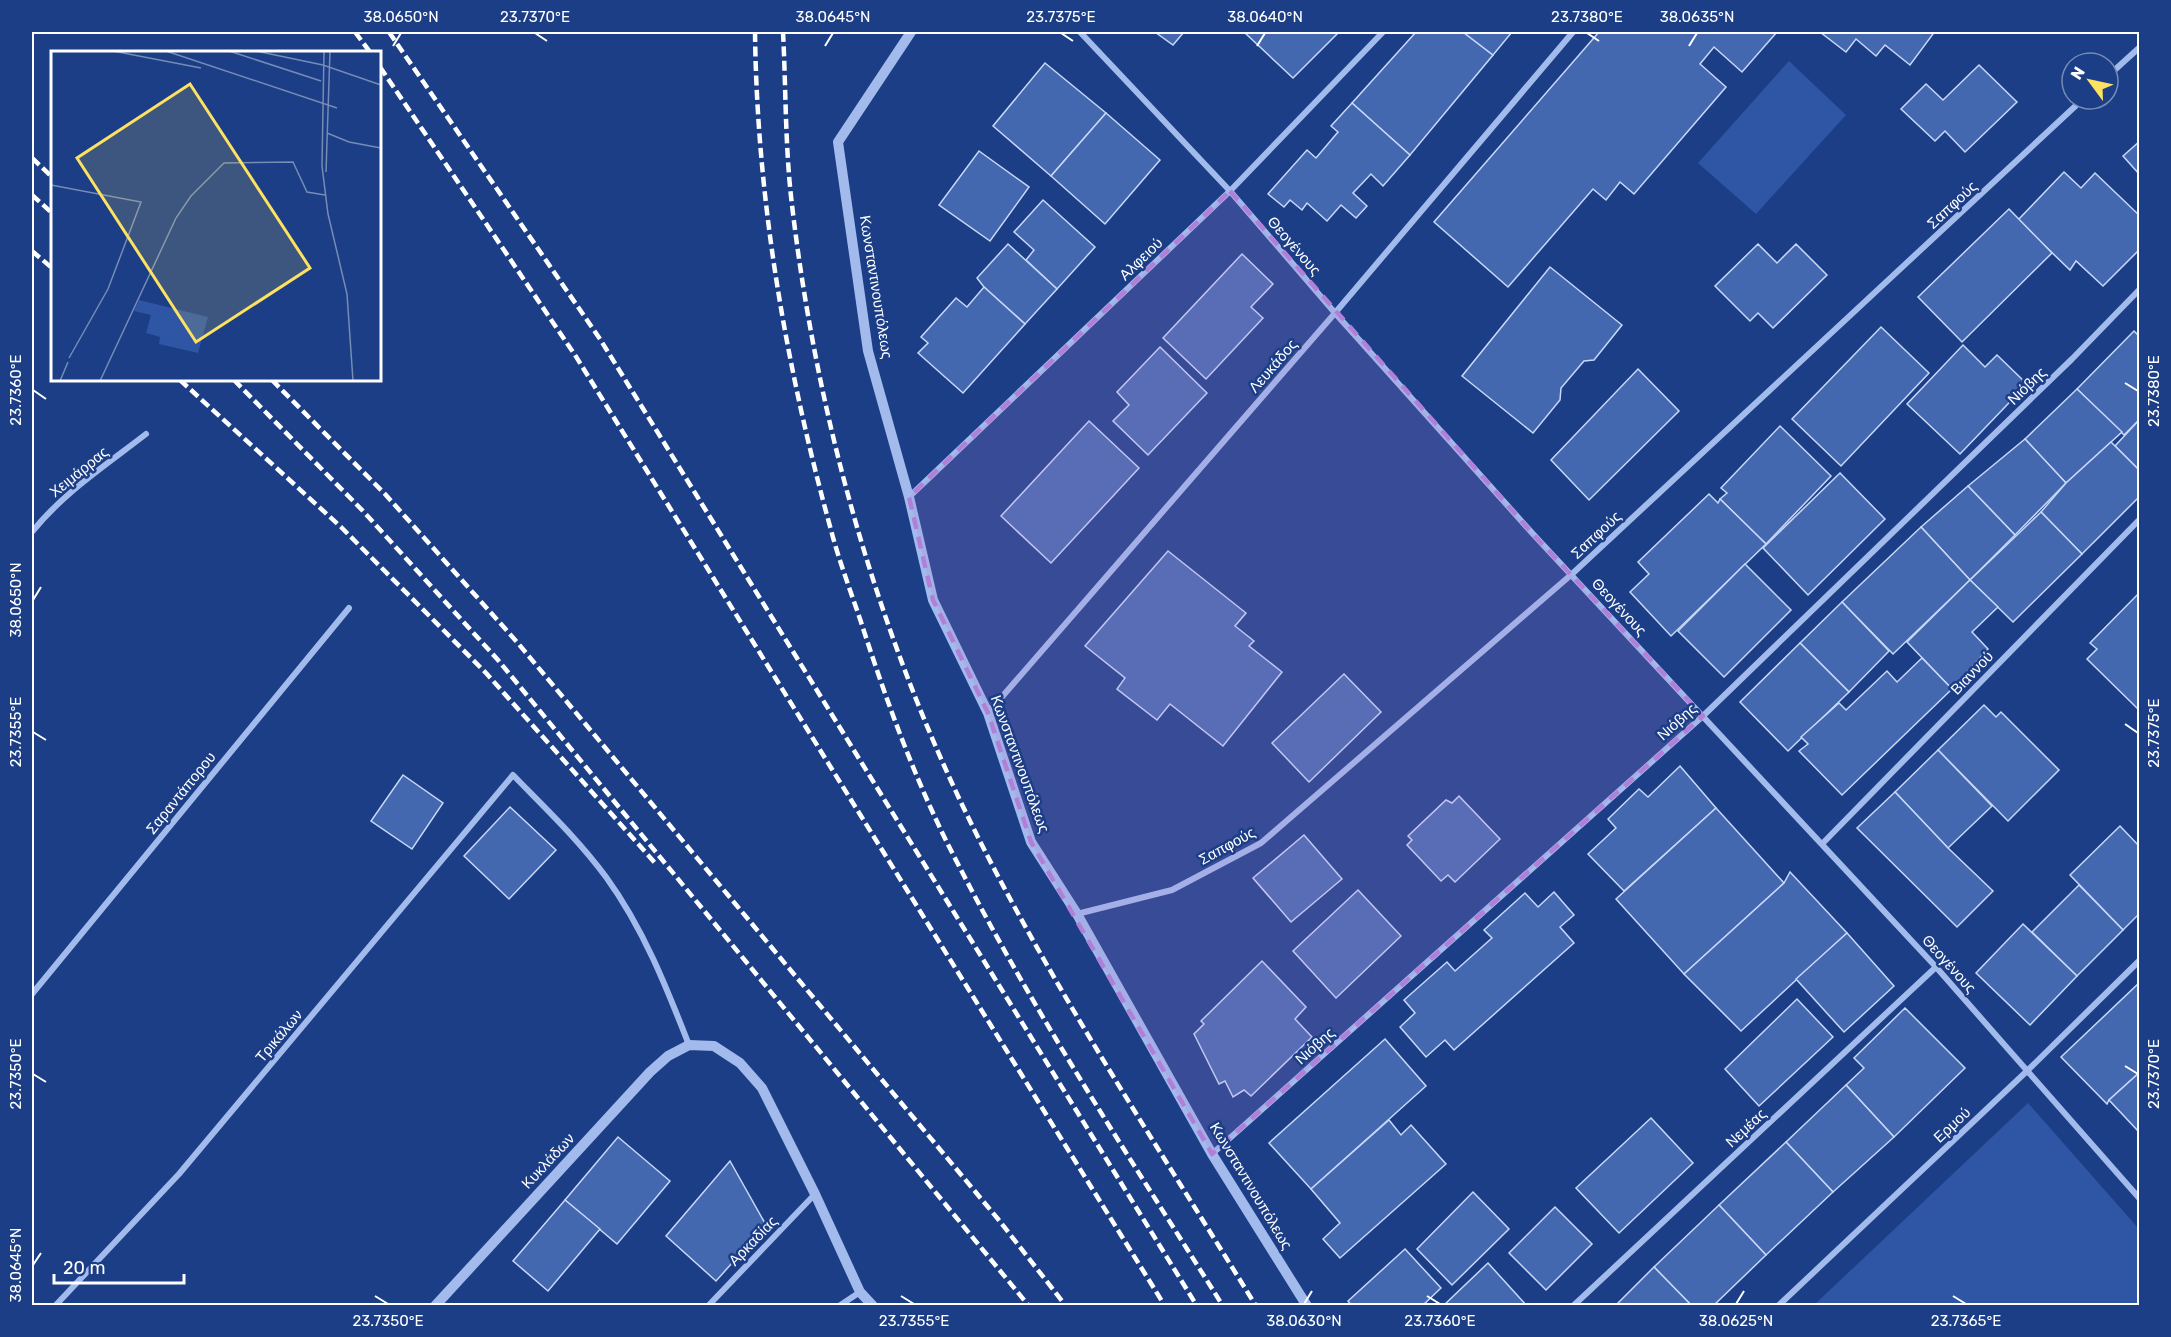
<svg xmlns="http://www.w3.org/2000/svg" width="2171" height="1337" viewBox="0 0 2171 1337" font-family="Rubik,sans-serif">
	<rect width="100%" height="100%" fill="#1b3e86"/>
	<g fill="#2e56a4">
		<polygon points="1789,61 1846,115 1756,214 1698,163"/>
		<polygon points="2028,1103 2139,1229 2139,1305 1814,1305"/>
	</g>
	<g fill="#4468af" stroke="#c8d8f9" stroke-width="1.5">
		<polygon points="1155,32 1184,32 1173,45"/>
		<polygon points="1244,32 1339,32 1293,78"/>
		<polygon points="1416,32 1463,32 1493,55 1410,155 1352,103"/>
		<polygon points="1463,32 1512,32 1493,55"/>
		<polygon points="1599,32 1777,32 1742,72 1714,47 1700,64 1726,87 1634,194 1620,182 1606,200 1593,189 1508,287 1434,222"/>
		<polygon points="1820,32 1930,32 1933,34 1910,65 1885,45 1876,56 1856,39 1846,52"/>
		<polygon points="1045,63 1106,113 1051,176 993,126"/>
		<polygon points="1979,65 2017,102 1965,152 1945,131 1935,141 1901,109 1926,84 1943,100"/>
		<polygon points="1352,103 1410,155 1383,186 1371,174 1353,193 1367,206 1356,218 1341,205 1327,221 1307,203 1302,210 1290,200 1284,207 1268,194 1307,150 1316,158 1338,132 1331,126"/>
		<polygon points="1106,113 1160,160 1105,224 1051,176"/>
		<polygon points="2140,141 2140,175 2123,156"/>
		<polygon points="979,151 1029,187 990,241 939,205"/>
		<polygon points="2064,172 2081,188 2095,173 2140,216 2140,249 2103,286 2076,261 2070,270 2018,220"/>
		<polygon points="1043,200 1095,247 1057,289 1026,260 1034,250 1014,232"/>
		<polygon points="2009,209 2052,253 1962,342 1918,297"/>
		<polygon points="1008,244 1057,289 1025,324 984,287 977,278"/>
		<polygon points="1758,244 1777,263 1796,244 1827,275 1773,328 1758,313 1750,321 1715,286"/>
		<polygon points="1242,254 1273,284 1251,307 1263,318 1206,379 1163,338"/>
		<polygon points="1550,267 1622,325 1594,360 1584,361 1561,388 1560,400 1533,433 1462,376"/>
		<polygon points="984,287 1025,324 963,393 918,353 928,343 921,337 956,298 967,307"/>
		<polygon points="1881,327 1929,373 1841,466 1792,419"/>
		<polygon points="2134,331 2140,337 2140,419 2124,435 2077,389"/>
		<polygon points="1963,345 1985,367 1997,355 2027,384 1960,454 1907,404"/>
		<polygon points="1160,347 1207,393 1148,455 1113,421 1129,405 1117,392"/>
		<polygon points="1638,369 1679,411 1589,500 1551,460"/>
		<polygon points="2077,389 2122,432 2066,483 2025,439"/>
		<polygon points="2140,419 2140,471 2115,446"/>
		<polygon points="1089,421 1139,468 1051,563 1001,516"/>
		<polygon points="1780,426 1831,476 1766,544 1720,499 1727,493 1721,488"/>
		<polygon points="2025,439 2066,483 2015,535 1968,486"/>
		<polygon points="2111,442 2140,471 2140,496 2082,554 2041,512 2066,483"/>
		<polygon points="1840,473 1885,519 1808,595 1763,548"/>
		<polygon points="1968,486 2015,535 1970,580 1921,527"/>
		<polygon points="1709,494 1718,503 1720,499 1766,544 1671,636 1630,592 1649,574 1638,562"/>
		<polygon points="2041,512 2082,554 2013,622 1970,580"/>
		<polygon points="1921,527 1970,580 1893,654 1842,602"/>
		<polygon points="1168,551 1246,613 1235,626 1254,641 1249,646 1282,672 1223,746 1170,704 1157,720 1117,689 1125,678 1085,646"/>
		<polygon points="1745,564 1791,610 1724,677 1678,631"/>
		<polygon points="1970,580 1998,607 1972,632 1988,649 1952,689 1907,642"/>
		<polygon points="2140,592 2140,711 2087,659 2097,649 2090,643"/>
		<polygon points="1842,602 1889,651 1849,692 1800,643"/>
		<polygon points="1800,643 1849,692 1788,751 1740,702"/>
		<polygon points="1922,658 1952,689 1842,795 1799,751 1808,744 1801,737 1839,703 1846,710 1887,671 1897,682"/>
		<polygon points="1344,674 1381,712 1309,782 1272,743"/>
		<polygon points="1984,705 1996,717 2001,712 2059,770 2008,821 1938,750"/>
		<polygon points="1938,750 1992,806 1948,848 1895,792"/>
		<polygon points="1680,766 1716,808 1624,891 1588,854 1616,828 1608,819 1639,789 1648,797"/>
		<polygon points="403,775 443,803 412,849 371,821"/>
		<polygon points="1895,792 1948,848 1993,891 1957,927 1857,828"/>
		<polygon points="1459,796 1500,839 1455,882 1448,875 1441,881 1407,845 1412,840 1408,836 1446,800 1452,803"/>
		<polygon points="510,807 556,850 509,899 464,856"/>
		<polygon points="1716,808 1784,883 1684,974 1616,899"/>
		<polygon points="2120,826 2140,847 2140,913 2123,930 2070,875"/>
		<polygon points="1304,835 1342,879 1291,922 1253,878"/>
		<polygon points="1790,872 1847,933 1741,1031 1684,974 1784,883"/>
		<polygon points="2079,885 2123,930 2077,976 2032,932"/>
		<polygon points="1358,890 1401,936 1336,998 1293,951"/>
		<polygon points="1554,892 1574,915 1560,927 1574,943 1454,1050 1445,1040 1426,1057 1400,1027 1415,1013 1404,1000 1447,962 1455,971 1492,938 1484,930 1525,893 1538,907"/>
		<polygon points="2023,924 2077,976 2030,1025 1976,973"/>
		<polygon points="1847,933 1894,986 1844,1032 1796,979"/>
		<polygon points="1262,961 1306,1007 1295,1019 1312,1037 1251,1096 1244,1090 1233,1097 1225,1081 1219,1084 1194,1034 1204,1024 1201,1021"/>
		<polygon points="2138,984 2140,985 2140,1072 2109,1100 2107,1104 2061,1057"/>
		<polygon points="1797,999 1833,1037 1759,1106 1725,1069"/>
		<polygon points="1905,1008 1965,1068 1894,1137 1846,1085 1864,1068 1854,1058"/>
		<polygon points="1385,1039 1426,1086 1311,1189 1269,1143"/>
		<polygon points="2140,1072 2140,1133 2109,1100"/>
		<polygon points="1846,1085 1894,1137 1833,1192 1786,1142"/>
		<polygon points="1651,1118 1693,1163 1619,1233 1576,1188"/>
		<polygon points="1389,1120 1401,1135 1411,1125 1446,1164 1340,1258 1323,1239 1340,1223 1311,1189"/>
		<polygon points="618,1137 670,1181 617,1244 565,1200"/>
		<polygon points="1786,1142 1833,1192 1766,1255 1719,1205"/>
		<polygon points="730,1161 766,1225 716,1281 666,1236"/>
		<polygon points="1473,1192 1509,1229 1452,1285 1417,1249"/>
		<polygon points="565,1200 600,1229 548,1291 513,1261"/>
		<polygon points="1719,1205 1766,1255 1713,1306 1692,1306 1654,1267"/>
		<polygon points="1555,1207 1592,1244 1546,1290 1509,1253"/>
		<polygon points="1405,1249 1441,1288 1422,1306 1352,1306 1348,1301"/>
		<polygon points="1488,1263 1527,1306 1443,1306"/>
		<polygon points="1654,1267 1692,1306 1615,1306"/>
	</g>
	<g fill="none" stroke-linecap="round" stroke-linejoin="round">
		<g stroke="#a3bbec" stroke-width="6">
			<polyline points="1080,32 1230,191 1335,313 1533,534 1936,967 2140,1199"/>
			<polyline points="2108,76 2140,47"/>
			<polyline points="909,497 1230,191 1383,32"/>
			<path d="M 32,532 C 63,493 106,465 146,434"/>
			<polyline points="988,713 1335,313 1573,32"/>
			<polyline points="1823,843 2140,519"/>
			<polyline points="1077,914 1172,890 1261,843 1572,574 2083,99"/>
			<polyline points="32,994 349,608"/>
			<polyline points="1212,1154 1703,716 2072,359 2140,289"/>
			<path d="M 55,1306 L 179,1174 L 513,775 C 545,808 578,839 606,877 C 643,928 666,986 689,1045"/>
			<polyline points="708,1306 815,1194"/>
			<polyline points="839,1306 860,1292"/>
			<polyline points="1573,1306 1936,967"/>
			<polyline points="1778,1306 2027,1071 2140,960"/>
		</g>
		<g stroke="#a3bbec" stroke-width="10">
			<polyline points="911,32 838,142 868,351 909,497 933,600 988,713 1031,842 1077,914 1212,1154 1307,1306"/>
			<polyline points="435,1306 650,1072 668,1056 689,1045 714,1046 740,1063 762,1088 815,1194 860,1292 873,1306"/>
		</g>
		<g stroke="#fff" stroke-width="4.5" stroke-dasharray="10 4.5" stroke-linecap="butt">
			<polyline points="355,32 370,52"/>
			<polyline points="389,32 600,339 1197,1306"/>
			<path d="M 755,32 C 757,201 786,367 831,530 C 839,561 851,592 861,622 C 888,706 918,788 959,866 C 1037,1018 1132,1161 1223,1306"/>
			<path d="M 783,32 C 786,89 785,148 792,205 C 818,428 883,653 986,853 C 1066,1009 1164,1156 1256,1306"/>
			<polyline points="380,67 575,355 1165,1306"/>
			<polyline points="32,158 52,177"/>
			<polyline points="32,195 52,213"/>
			<polyline points="32,251 52,268"/>
			<polyline points="180,380 341,527 486,673 656,864"/>
			<polyline points="234,380 363,511 498,660 1029,1306"/>
			<polyline points="272,380 385,494 517,642 998,1219 1066,1306"/>
		</g>
	</g>
	<path fill="#b080d9" fill-opacity="0.2" stroke="#b080d9" stroke-width="4.5" stroke-dasharray="12 8" stroke-linejoin="round" d="M 1230,191 L 1533,534 L 1703,716 L 1212,1154 L 1031,842 L 988,713 L 933,600 L 909,497 Z"/>
	<path fill="none" stroke="#fff" stroke-width="2" d="M 535,33 L 547,41M 1061,33 L 1073,41M 1587,33 L 1599,41M 393,46 L 401,33M 825,46 L 833,33M 1257,46 L 1265,33M 1689,46 L 1697,33M 2125,383 L 2138,391M 33,390 L 46,399M 33,600 L 41,587M 2125,724 L 2138,733M 33,732 L 46,740M 2125,1066 L 2138,1074M 33,1074 L 46,1082M 33,1265 L 41,1253M 375,1296 L 388,1304M 901,1296 L 914,1304M 1427,1296 L 1440,1304M 1953,1296 L 1966,1304M 1304,1304 L 1312,1291M 1736,1304 L 1744,1291"/>
	<g text-anchor="middle" dominant-baseline="central" stroke-width="5" stroke-linejoin="round" paint-order="stroke">
		<g font-size="15" fill="#fff" stroke="#1b3e86">
			<text transform="translate(1952 205) rotate(-43)">Σαπφούς</text>
			<text transform="translate(1294 246) rotate(49)">Θεογένους</text>
			<text transform="translate(1141 259) rotate(-44)">Αλφειού</text>
			<text transform="translate(876 287) rotate(81)">Κωνσταντινουπόλεως</text>
			<text transform="translate(1273 366) rotate(-49)">Λευκάδος</text>
			<text transform="translate(2027 386) rotate(-44)">Νιόβης</text>
			<text transform="translate(79 472) rotate(-39)">Χειμάρρας</text>
			<text transform="translate(1596 535) rotate(-43)">Σαπφούς</text>
			<text transform="translate(1619 607) rotate(47)">Θεογένους</text>
			<text transform="translate(1972 673) rotate(-46)">Βιαννού</text>
			<text transform="translate(1677 722) rotate(-42)">Νιόβης</text>
			<text transform="translate(1020 764) rotate(70)">Κωνσταντινουπόλεως</text>
			<text transform="translate(181 793) rotate(-51)">Σαραντάπορου</text>
			<text transform="translate(1227 846) rotate(-29)">Σαπφούς</text>
			<text transform="translate(1949 964) rotate(48)">Θεογένους</text>
			<text transform="translate(279 1036) rotate(-50)">Τρικάλων</text>
			<text transform="translate(1315 1046) rotate(-42)">Νιόβης</text>
			<text transform="translate(1952 1125) rotate(-43)">Ερμού</text>
			<text transform="translate(1746 1128) rotate(-43)">Νεμέας</text>
			<text transform="translate(548 1161) rotate(-47)">Κυκλάδων</text>
			<text transform="translate(1251 1186) rotate(59)">Κωνσταντινουπόλεως</text>
			<text transform="translate(753 1241) rotate(-46)">Αρκαδίας</text>
		</g>
	</g>
	<g transform="translate(51 51)">
		<rect width="330" height="330" fill="#1b3e86"/>
		<path d="M 88,249 L 157,266 L 147,302 L 108,293 L 109,286 L 95,282 L 100,264 L 83,260 Z" fill="#2e56a4"/>
		<path fill="none" stroke="#768bb6" stroke-width="1.5" d="M 62,0 L 150,17M 115,0 L 286,57M 178,0 L 270,30M 205,0 L 272,14 L 330,34M 273,0 L 271,115 L 277,163 L 296,243 L 302,330M 276,82 L 298,91 L 330,97M 275,121 L 279,0M 0,134 L 90,151 L 57,238 L 18,307M 9,330 L 17,311M 49,330 L 125,167 L 140,145 L 173,112 L 242,111 L 256,141 L 274,144"/>
		<path fill="#fde160" fill-opacity="0.15" stroke="#fde160" stroke-width="3" d="M 139,33 L 259,217 L 145,291 L 26,107 Z"/>
		<rect width="330" height="330" fill="none" stroke="#fff" stroke-width="3"/>
	</g>
	<rect width="2171" height="1337" fill="none" stroke="#1b3e86" stroke-width="66"/>
	<g transform="translate(2090 81) rotate(303)"><circle r="28" fill="#1b3e86" stroke="#768bb6" stroke-width="1.5"/>
	<path d="M0-4.5L10 22L0 15L-10 22Z" fill="#fde160"/>
	<text y="-9" font-size="16" font-weight="bold" text-anchor="middle" fill="#ffffff">N</text>
	</g>
	<path d="M54 1274v9h130v-9" fill="none" stroke="#ffffff" stroke-width="3"/>
	<text x="63" y="1274" font-size="18" fill="#ffffff" stroke="#1b3e86" stroke-width="4.5" paint-order="stroke">20 m</text>
	<rect x="33" y="33" width="2105" height="1271" fill="none" stroke="#fff" stroke-width="2"/>
	<g font-size="15" text-anchor="middle" fill="#fff">
		<text x="401" y="22">38.0650°N</text>
		<text x="535" y="22">23.7370°E</text>
		<text x="833" y="22">38.0645°N</text>
		<text x="1061" y="22">23.7375°E</text>
		<text x="1265" y="22">38.0640°N</text>
		<text x="1587" y="22">23.7380°E</text>
		<text x="1697" y="22">38.0635°N</text>
		<text transform="translate(16 390) rotate(-90)" y="5">23.7360°E</text>
		<text transform="translate(2154 391) rotate(-90)" y="5">23.7380°E</text>
		<text transform="translate(16 600) rotate(-90)" y="5">38.0650°N</text>
		<text transform="translate(16 732) rotate(-90)" y="5">23.7355°E</text>
		<text transform="translate(2154 733) rotate(-90)" y="5">23.7375°E</text>
		<text transform="translate(16 1074) rotate(-90)" y="5">23.7350°E</text>
		<text transform="translate(2154 1074) rotate(-90)" y="5">23.7370°E</text>
		<text transform="translate(16 1265) rotate(-90)" y="5">38.0645°N</text>
		<text x="388" y="1326">23.7350°E</text>
		<text x="914" y="1326">23.7355°E</text>
		<text x="1304" y="1326">38.0630°N</text>
		<text x="1440" y="1326">23.7360°E</text>
		<text x="1736" y="1326">38.0625°N</text>
		<text x="1966" y="1326">23.7365°E</text>
	</g>
</svg>
